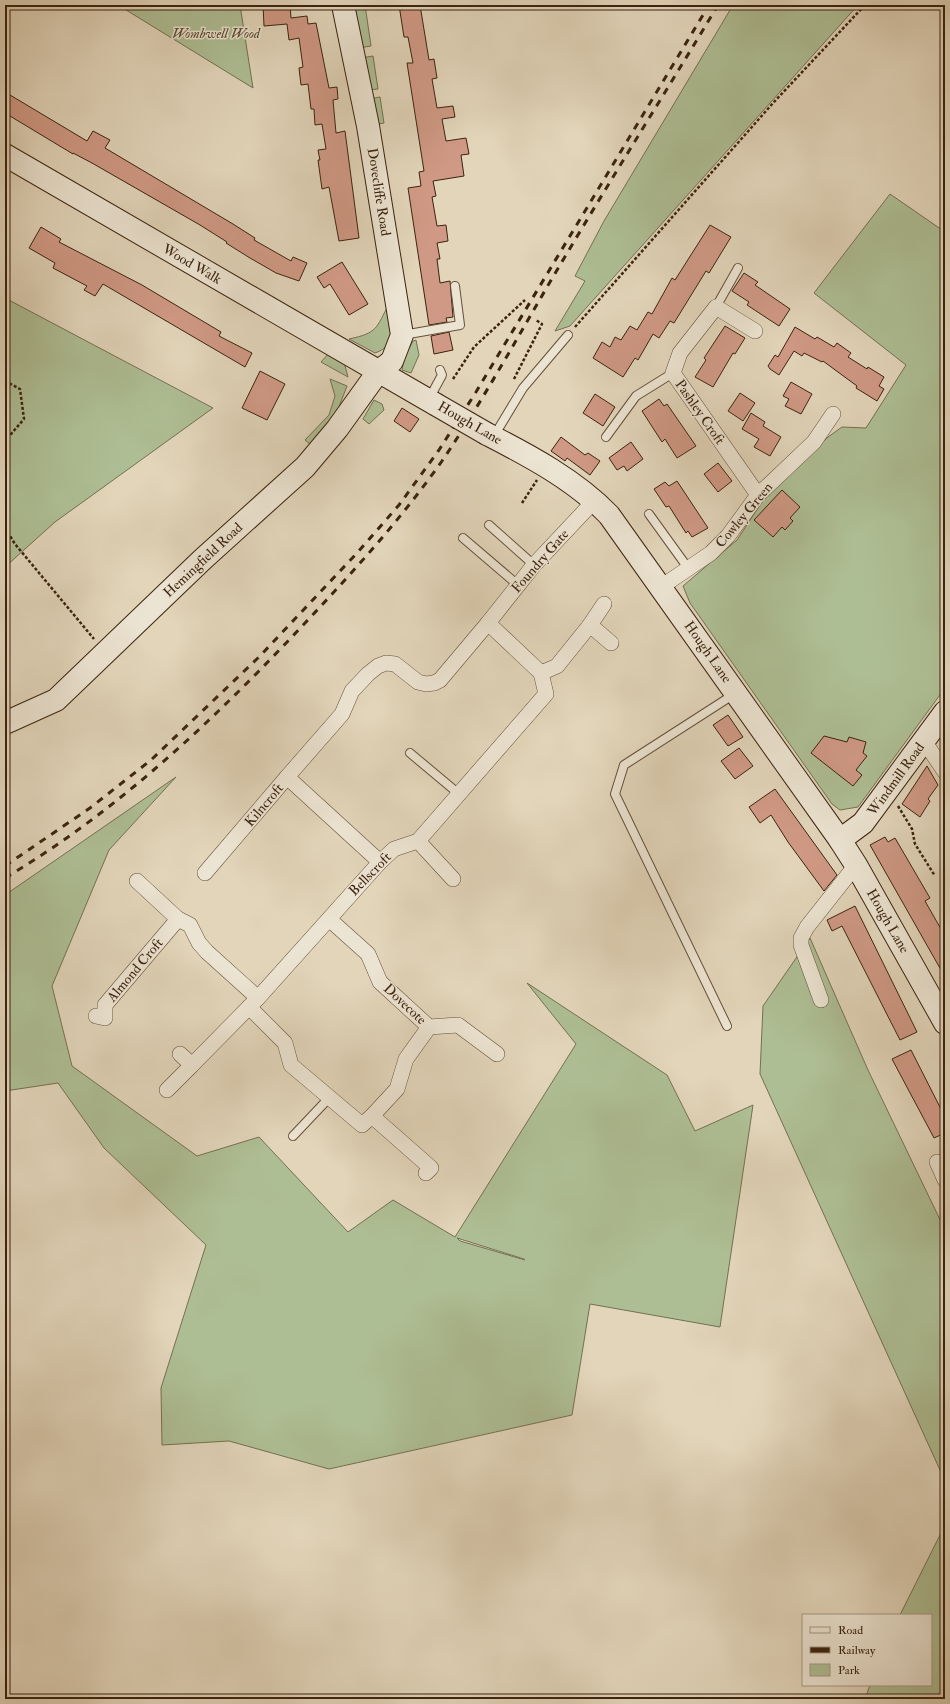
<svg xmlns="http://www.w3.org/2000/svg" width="950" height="1704" viewBox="0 0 950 1704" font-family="'IM FELL Double Pica',serif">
	<rect width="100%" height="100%" fill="#e2d5ba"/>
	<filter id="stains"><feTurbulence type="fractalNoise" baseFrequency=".005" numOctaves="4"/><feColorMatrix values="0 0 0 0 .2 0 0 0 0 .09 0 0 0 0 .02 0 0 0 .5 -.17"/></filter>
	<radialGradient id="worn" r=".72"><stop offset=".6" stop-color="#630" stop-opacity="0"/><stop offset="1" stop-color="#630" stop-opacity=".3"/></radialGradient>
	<g fill="#aebe94" stroke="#747052" fill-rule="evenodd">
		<polygon points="118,5 240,5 253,88"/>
		<polygon points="350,5 365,5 371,46 359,48"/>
		<polygon points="733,5 858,5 570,326 555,331 585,281 575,276 604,221"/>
		<polygon points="373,56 378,89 368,90 361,58"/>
		<polygon points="380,97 384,123 374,125 369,99"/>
		<polygon points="890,194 945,232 945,688 858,807 840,810 832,804 690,603 683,586 737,540 762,502 828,437 842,427 866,428 906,365 814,293"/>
		<polygon points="5,298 213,408 55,522 5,567"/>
		<path d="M 389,304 C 392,324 399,345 375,353 L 349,339 C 378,333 376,328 389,304 Z"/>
		<polygon points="416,340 419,355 411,373 402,370 404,358 413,341"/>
		<polygon points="329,353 344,362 348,377 321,362"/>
		<polygon points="330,379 347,386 335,417 311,445 305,440 329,415 335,396"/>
		<polygon points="374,400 382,404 384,410 369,424 363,419"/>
		<path d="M 176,777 L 109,850 L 52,986 L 72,1066 L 197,1156 L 259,1137 L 348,1232 L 393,1200 L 455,1237 L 576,1044 L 527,983 L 667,1075 L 695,1131 L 753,1105 L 720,1327 L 590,1304 L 572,1415 L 329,1469 L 229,1441 L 162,1445 L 161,1388 L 206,1245 L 104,1148 L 58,1083 L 5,1091 L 5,895 ZM 457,1238 L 524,1259 L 525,1260 L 460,1241 Z"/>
		<polygon points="810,938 868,1070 945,1230 945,1481 760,1074 763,1006"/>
		<polygon points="945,1525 945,1699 865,1699 870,1685 931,1685 931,1615 900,1615"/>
	</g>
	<g fill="#d09985" stroke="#3b230f">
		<polygon points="263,5 290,5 291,18 307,16 308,24 316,23 329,88 337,87 338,99 333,100 336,133 345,131 359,238 339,241 329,187 322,189 318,160 320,160 318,150 326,149 322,124 315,125 314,109 311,109 308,84 301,85 299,68 303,67 299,38 289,40 287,24 264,26"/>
		<polygon points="399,5 420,5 429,60 434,59 437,78 432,79 437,108 453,106 455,117 442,119 446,141 466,138 469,154 461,155 464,176 433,181 436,196 432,197 437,226 446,225 448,241 437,243 440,259 437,259 440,283 450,281 453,317 446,318 447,322 429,325 408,188 421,186 419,172 424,171 407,63 413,63 408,37 404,37"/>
		<polygon points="5,92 87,141 93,131 110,140 105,148 233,224 255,238 254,240 291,261 293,257 307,263 299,281 276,273 250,258 226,243 227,242 200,225 92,163 73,153 73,154 5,113"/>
		<polygon points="710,225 731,237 709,273 706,271 674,323 670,321 659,338 653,334 638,360 635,358 623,377 593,358 602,342 610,347 615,337 621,340 630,326 637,330 648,312 652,314 672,278 675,280"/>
		<polygon points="41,227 61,239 59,242 142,285 221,332 219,336 252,353 245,367 103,284 95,296 84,290 87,286 53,268 55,263 29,248"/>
		<polygon points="342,262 368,304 349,315 330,284 324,288 317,277"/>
		<polygon points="744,273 758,282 755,285 790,309 779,326 747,305 749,302 732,291"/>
		<polygon points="725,326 745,338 735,354 733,353 713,387 695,377 706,360 704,358"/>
		<polygon points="795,327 815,339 817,337 834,347 837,343 851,353 848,357 867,369 868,367 884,377 879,386 884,389 877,401 856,388 857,386 823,361 822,362 804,353 802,356 794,351 779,375 770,369 768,366 775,355 778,357"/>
		<polygon points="449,332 453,350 434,354 431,336"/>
		<polygon points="260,371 285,384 267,420 242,408"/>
		<polygon points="791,382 812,394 801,414 785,406 789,399 783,396"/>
		<polygon points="740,393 755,403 743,421 728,411"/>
		<polygon points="595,394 615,407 603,426 583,413"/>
		<polygon points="659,399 664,406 667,404 696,446 677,458 665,439 662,442 642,411"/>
		<polygon points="402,408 419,419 410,432 394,421"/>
		<polygon points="751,413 765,422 763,426 781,437 770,456 754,447 759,439 742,429"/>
		<polygon points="561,437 585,455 588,453 600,461 590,475 567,458 565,461 551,451"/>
		<polygon points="631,442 643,459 627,471 624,466 617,470 609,458"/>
		<polygon points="718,463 732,481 718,492 704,474"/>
		<polygon points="677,481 708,528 692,537 688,531 686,533 669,506 666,507 654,489 665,482 669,486"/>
		<polygon points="782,490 800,507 790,518 793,521 785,530 782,527 773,537 754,520"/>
		<polygon points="728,715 743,737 728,746 713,725"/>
		<polygon points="824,736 847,742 849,737 866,742 863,753 867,756 856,770 862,775 853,786 811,753"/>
		<polygon points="739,748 753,766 735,779 721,761"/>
		<polygon points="927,766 938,785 928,799 930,801 920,817 902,804"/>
		<polygon points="775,789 837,875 824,891 788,842 771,815 760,823 749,807"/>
		<polygon points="885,837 888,842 895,838 930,898 925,901 945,936 945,977 870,845"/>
		<polygon points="855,906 917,1032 900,1040 842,926 832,931 827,920"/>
		<polygon points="911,1050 945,1117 945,1133 934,1138 892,1059"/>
	</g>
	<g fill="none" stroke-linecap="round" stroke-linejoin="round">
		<g stroke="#65503a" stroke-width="10">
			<g id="lane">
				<polyline points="716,307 738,268"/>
				<polyline points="403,335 460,325 455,286"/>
				<polyline points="429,399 442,375 440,370"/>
				<polyline points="494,436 523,388 568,335"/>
				<polyline points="606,437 636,396 673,373"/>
				<polyline points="649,514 688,568"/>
				<polyline points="489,525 534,565"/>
				<polyline points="463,538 518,585"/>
				<polyline points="410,753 459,794"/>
				<polyline points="727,1026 615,794 624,765 736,693"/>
				<polyline points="293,1136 329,1098"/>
			</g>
		</g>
		<g stroke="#65503a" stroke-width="16">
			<g id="street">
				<polyline points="755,331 716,307 680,353 673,373 758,495"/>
				<polyline points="661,587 711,553 728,536 758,495 814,442 833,414"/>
				<polyline points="590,625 611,643"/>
				<polyline points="541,673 488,623 534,565 595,500"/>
				<polyline points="541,673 557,666 590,625 604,604"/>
				<polyline points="924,741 945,772"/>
				<polyline points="287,777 342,714 352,691 368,674 378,666 386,663 395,664 418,682 426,684 434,683 440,680 488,623"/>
				<polyline points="418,841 453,879"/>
				<polyline points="205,873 287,777 380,862"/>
				<polyline points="178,919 190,925 199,943 207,952 258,998"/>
				<polyline points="329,919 368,954 380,982 429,1027"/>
				<polyline points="821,1000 801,945 801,938 807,927 856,865"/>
				<polyline points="249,1007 285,1043 291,1065 362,1125 372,1116"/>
				<polyline points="96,1016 105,1018 105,1005 178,919 137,881"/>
				<polyline points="429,1027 458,1025 497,1054"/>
				<polyline points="180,1054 192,1065 258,998 380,862 394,849 418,841 546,694 541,673"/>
				<polyline points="167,1090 192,1065"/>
				<polyline points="937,1162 945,1180"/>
				<polyline points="426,1173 431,1168 372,1116 397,1089 406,1059 429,1027"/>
			</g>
		</g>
		<g stroke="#3b230f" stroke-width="24">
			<g id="secondary">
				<polyline points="5,155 435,404"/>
				<path d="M 487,434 C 530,456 575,480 609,515 L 840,840 L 856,865 L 945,1023"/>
				<polyline points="5,723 56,700 203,559 305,467 337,429 378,372 392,361 402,335 368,126 343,5"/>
				<polyline points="840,840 863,823 945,712"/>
			</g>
		</g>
		<g stroke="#3b230f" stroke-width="2.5" stroke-dasharray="3 2" stroke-linecap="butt">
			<polyline points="575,327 774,102 865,5"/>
			<polyline points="453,379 474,347 525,300"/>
			<polyline points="514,379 542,324 536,320"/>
			<polyline points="5,381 20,389 24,419 5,441"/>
			<polyline points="522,503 537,480"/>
			<polyline points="5,528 15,544 94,639"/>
			<polyline points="898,806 912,829 915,844 935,876"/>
		</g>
		<use href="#lane" stroke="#ece4d2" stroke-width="8"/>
		<use href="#street" stroke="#ece4d2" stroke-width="15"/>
		<use href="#secondary" stroke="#ece4d2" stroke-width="22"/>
		<g stroke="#3b230f" stroke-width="3" stroke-dasharray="7 7" stroke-linecap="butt">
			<polyline points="5,866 90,808 151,760 259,657 357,553 399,505 439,450 476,392 709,5"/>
			<path d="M 5,878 C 118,811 216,718 305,623 C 354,571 401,519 442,461 C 486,396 523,327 563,260 C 614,174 667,90 718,5"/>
		</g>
		<g stroke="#3b230f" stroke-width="24" stroke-linecap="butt">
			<polyline id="secondary-bridge" points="435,404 487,434"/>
		</g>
		<use href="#secondary-bridge" stroke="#ece4d2" stroke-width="22"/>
	</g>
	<g text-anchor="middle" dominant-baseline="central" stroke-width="3" stroke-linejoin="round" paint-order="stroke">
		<g font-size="14" font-style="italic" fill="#584a30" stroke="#ece4d2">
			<text x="216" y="33">Wombwell Wood</text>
		</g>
		<g font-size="14" fill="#3b230f" stroke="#ece4d2">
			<text transform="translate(379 192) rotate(81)">Dovecliffe Road</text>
			<text transform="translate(192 264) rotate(30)">Wood Walk</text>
			<text transform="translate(700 412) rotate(55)">Pashley Croft</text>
			<text transform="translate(470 423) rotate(30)">Hough Lane</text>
			<text transform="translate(744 515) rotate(-50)">Cowley Green</text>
			<text transform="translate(203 560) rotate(-43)">Hemingfield Road</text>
			<text transform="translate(540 561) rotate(-49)">Foundry Gate</text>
			<text transform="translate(708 652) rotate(55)">Hough Lane</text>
			<text transform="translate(896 779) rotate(-54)">Windmill Road</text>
			<text transform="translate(264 805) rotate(-50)">Kilncroft</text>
			<text transform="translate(370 874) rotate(-46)">Bellscroft</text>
			<text transform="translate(888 921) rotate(60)">Hough Lane</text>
			<text transform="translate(135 970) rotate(-50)">Almond Croft</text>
			<text transform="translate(405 1004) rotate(43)">Dovecote</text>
		</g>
	</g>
	<rect width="950" height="1704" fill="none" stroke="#e2d5ba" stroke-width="20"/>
	<rect x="6" y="6" width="938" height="1692" fill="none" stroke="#3b230f" stroke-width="2"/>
	<rect x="10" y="10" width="930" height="1684" fill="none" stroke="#3b230f"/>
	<rect x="802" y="1614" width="130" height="72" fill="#ece4d2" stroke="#a59784"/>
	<rect x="810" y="1627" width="20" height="6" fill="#ece4d2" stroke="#a59784"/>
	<text x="838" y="1634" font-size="12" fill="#3b230f">Road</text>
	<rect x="810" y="1647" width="20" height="6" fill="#3b230f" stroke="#a59784"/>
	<text x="838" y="1654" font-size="12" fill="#3b230f">Railway</text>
	<rect x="810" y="1664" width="20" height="12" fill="#aebe94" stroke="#a59784"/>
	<text x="838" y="1674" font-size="12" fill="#3b230f">Park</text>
	<rect width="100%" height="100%" filter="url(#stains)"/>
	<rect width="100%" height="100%" fill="url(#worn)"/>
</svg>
